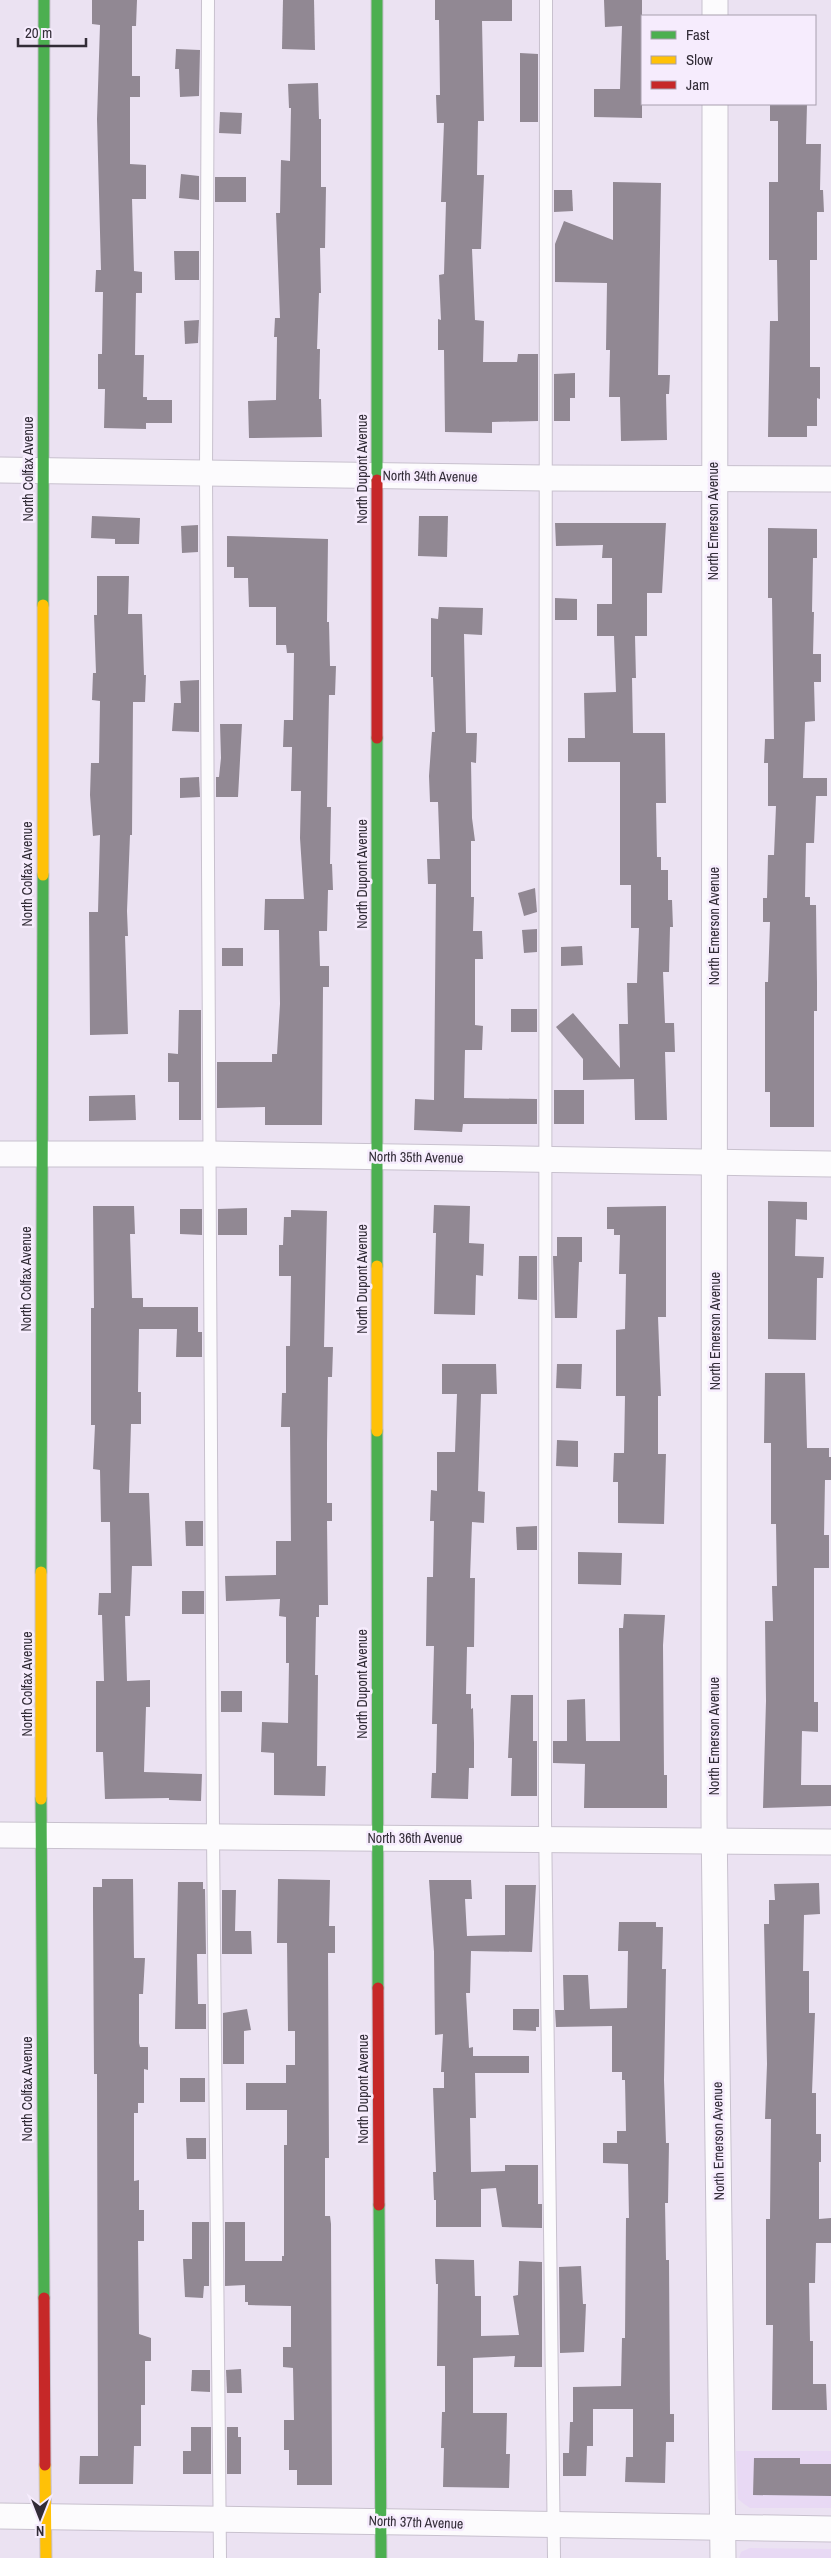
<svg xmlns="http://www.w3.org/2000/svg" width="831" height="2558" viewBox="0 0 831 2558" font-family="'Archivo Narrow',sans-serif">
	<rect width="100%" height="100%" fill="#ebe2f2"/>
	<g fill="#e8d9f4">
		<polygon points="736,2451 831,2451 831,2508 750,2508 744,2504 738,2499"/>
		<polygon points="750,2548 831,2549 831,2558 739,2558 741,2552"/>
	</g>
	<g fill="#918893">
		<polygon points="92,0 137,0 136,26 132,26 132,76 140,76 140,97 130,97 130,164 146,165 146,199 132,199 134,271 142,272 142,293 136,293 135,355 144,355 143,397 147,397 147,400 172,400 172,423 146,423 146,429 104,428 105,389 98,389 98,354 102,354 103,292 95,292 96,270 101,270 97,119 100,25 92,24"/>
		<polygon points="283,0 314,0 315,50 282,49"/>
		<polygon points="435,0 512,0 512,21 482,21 484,121 478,121 477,175 484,175 481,249 472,249 475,320 484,321 483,362 517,362 518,354 538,354 538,421 492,422 492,433 445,432 444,350 438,350 438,319 441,320 439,275 444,274 446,202 441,202 444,123 437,123 436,95 440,95 439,20 435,20"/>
		<polygon points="604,0 642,0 642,118 594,117 594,89 620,89 622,26 605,27"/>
		<polygon points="176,49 200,50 199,96 180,97 179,69 175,69"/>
		<polygon points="520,53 538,54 538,122 520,122"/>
		<polygon points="318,83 319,119 321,119 321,187 326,187 325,248 320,248 321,293 319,293 317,349 320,349 319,399 321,399 322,437 249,438 248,401 276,400 277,337 274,337 275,318 280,318 276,213 280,213 281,160 290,161 291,108 289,108 288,84"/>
		<polygon points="770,104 807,104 806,144 821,144 820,190 823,190 824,212 817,212 817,260 810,260 810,367 820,367 820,399 817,398 817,426 807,426 807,437 768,437 770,321 778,321 777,260 769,260 769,182 778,182 778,121 770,121"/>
		<polygon points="220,112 242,113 241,134 219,133"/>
		<polygon points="181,174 199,176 199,200 179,198"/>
		<rect x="215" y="177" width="31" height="25"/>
		<polygon points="613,182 661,183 658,375 670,375 669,394 666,394 667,440 621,441 620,397 609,397 610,350 606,350 607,283 555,282 555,244 564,221 613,240"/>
		<polygon points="554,190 572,190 573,211 554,212"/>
		<polygon points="174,251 199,251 199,280 175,280"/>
		<polygon points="199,320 198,343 185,344 184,321"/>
		<polygon points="575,373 575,398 570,398 570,421 554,421 554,374"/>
		<polygon points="92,516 140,518 139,544 115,544 115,539 91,538"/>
		<polygon points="419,516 448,516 447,557 418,556"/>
		<polygon points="555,523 666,523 662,593 647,593 647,636 635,636 636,678 632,678 633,733 665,733 666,803 656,803 657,857 661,857 661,870 668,870 668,900 672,900 673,927 670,927 669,972 663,972 665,1023 674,1023 675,1052 665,1052 667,1120 635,1120 634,1079 583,1080 583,1059 556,1027 573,1013 620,1068 619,1024 628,1024 627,983 637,983 639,928 631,928 631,885 620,885 620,762 568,762 568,738 585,738 584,693 616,692 614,636 597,636 597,604 612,604 612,558 602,558 603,545 556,546"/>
		<polygon points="198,525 198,552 182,553 181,526"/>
		<polygon points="768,528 817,529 817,558 813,558 812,612 814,612 813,654 821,654 821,682 814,682 815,721 805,722 803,778 827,778 827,796 816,796 814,843 806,843 805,897 810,897 810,905 816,905 817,983 817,1011 814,1011 814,1127 770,1127 770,1092 765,1092 765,982 768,982 770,922 763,922 763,898 767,898 768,855 774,855 776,806 768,806 768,763 764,763 765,739 774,739 772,598 768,598"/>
		<polygon points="227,536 328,539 327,622 329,622 330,666 336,666 335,695 329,695 328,747 327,807 331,807 330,864 332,864 333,890 328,890 327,931 319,931 320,966 329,966 329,987 323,987 322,1125 265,1125 265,1107 217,1108 217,1062 272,1062 272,1054 277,1054 280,1004 279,930 264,930 265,899 304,899 300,838 301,791 291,791 292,747 283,747 284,720 293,720 294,653 287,653 286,645 276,645 276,607 249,607 248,578 234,578 234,567 227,567"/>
		<polygon points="97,576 129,576 128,614 142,614 144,675 146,675 145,702 133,702 132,835 130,835 127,911 128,936 125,936 128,1034 90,1035 89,912 98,912 100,835 93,836 90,795 91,763 99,763 100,701 92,700 93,673 96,673 94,615 97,615"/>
		<polygon points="555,598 577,599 577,620 555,620"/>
		<polygon points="439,607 483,608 482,635 464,634 466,733 477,733 476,763 471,762 472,818 475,841 471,841 471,897 474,897 473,931 482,931 483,959 475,959 475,1025 483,1026 482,1050 465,1050 464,1098 537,1099 537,1124 463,1124 462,1132 414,1130 415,1099 434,1100 436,884 428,884 427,859 440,859 438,802 430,802 429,776 432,732 435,732 433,677 431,677 431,618 438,619"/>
		<polygon points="199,680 199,732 172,731 174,703 181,703 180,681"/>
		<polygon points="220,724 242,724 238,797 216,797 216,777 219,777 221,758"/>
		<polygon points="199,777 200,797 180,798 180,778"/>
		<polygon points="535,888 537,912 524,916 518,893"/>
		<polygon points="537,929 537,952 524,953 522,930"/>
		<polygon points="582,946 583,965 561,966 561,947"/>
		<rect x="222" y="948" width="21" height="18"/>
		<rect x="511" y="1009" width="26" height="23"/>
		<polygon points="179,1010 201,1010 201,1120 179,1120 179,1082 168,1082 168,1053 178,1054"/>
		<rect x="554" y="1090" width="30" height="34"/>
		<polygon points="135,1095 136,1120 89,1121 89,1096"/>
		<polygon points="768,1201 807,1202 807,1220 796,1219 795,1256 824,1257 823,1278 817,1278 816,1340 768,1339"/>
		<polygon points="434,1205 470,1206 469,1243 484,1244 483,1276 476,1275 475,1315 434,1314 436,1233 433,1233"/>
		<polygon points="93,1206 134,1206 135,1234 130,1234 132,1298 143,1298 143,1307 198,1307 198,1332 202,1332 202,1357 176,1357 177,1329 139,1329 138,1392 141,1392 141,1424 131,1424 129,1493 149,1493 152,1566 132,1566 130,1616 125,1616 127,1681 150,1680 150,1707 146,1707 144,1772 202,1774 201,1801 169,1800 169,1798 105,1799 103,1752 96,1752 96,1681 104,1681 102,1615 98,1615 99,1593 111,1593 110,1522 101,1522 100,1470 93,1469 95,1425 91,1425 91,1308 94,1308"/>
		<polygon points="666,1206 666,1317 658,1317 661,1396 658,1396 658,1454 666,1454 664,1524 618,1523 618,1482 613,1482 614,1453 624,1453 625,1396 616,1396 616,1330 625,1329 626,1274 619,1274 620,1235 614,1235 614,1229 607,1229 607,1207"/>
		<polygon points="247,1208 247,1235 218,1235 218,1209"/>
		<polygon points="180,1209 202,1209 202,1235 180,1234"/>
		<polygon points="291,1210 327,1211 324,1347 333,1347 332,1377 328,1377 327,1443 327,1503 332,1503 332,1521 327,1521 328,1605 319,1605 319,1617 316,1617 315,1675 318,1675 317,1766 326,1766 325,1796 274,1795 274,1753 261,1752 262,1722 288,1723 289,1663 286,1663 286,1617 279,1616 280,1599 226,1601 225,1576 276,1575 276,1541 291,1541 290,1427 281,1427 282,1393 286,1393 286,1346 290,1346 291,1276 279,1276 279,1245 283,1245 284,1217 291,1217"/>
		<polygon points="557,1237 582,1237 582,1262 579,1262 577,1318 555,1318 553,1256 557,1256"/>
		<polygon points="519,1256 537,1256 537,1300 518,1299"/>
		<polygon points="442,1364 496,1364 497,1394 481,1394 478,1491 485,1492 484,1523 472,1522 470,1578 475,1578 474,1647 467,1647 466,1694 471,1694 471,1709 473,1708 474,1743 474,1768 469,1768 468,1799 431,1798 432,1773 436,1773 437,1724 432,1724 434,1646 426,1646 427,1577 433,1577 434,1521 430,1521 431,1490 437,1491 437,1452 455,1452 457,1394 442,1394"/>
		<polygon points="557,1364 582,1364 581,1389 556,1388"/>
		<polygon points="765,1373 805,1373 807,1448 829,1448 829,1457 831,1457 831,1480 825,1480 824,1535 829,1535 829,1568 814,1568 814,1702 818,1702 818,1732 802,1731 801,1785 831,1785 831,1806 763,1808 766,1701 765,1621 773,1621 772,1586 777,1586 776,1524 771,1524 771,1443 764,1443"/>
		<polygon points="557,1440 578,1441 578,1467 556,1466"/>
		<polygon points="185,1521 203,1521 203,1546 186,1546"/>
		<polygon points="537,1526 537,1550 517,1550 516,1527"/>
		<polygon points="578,1552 622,1553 621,1585 578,1584"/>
		<rect x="182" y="1591" width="22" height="23"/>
		<polygon points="624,1614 665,1615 663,1645 664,1775 667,1775 667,1808 584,1808 585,1764 553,1763 553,1741 567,1741 567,1700 585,1699 586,1741 620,1741 619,1628 623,1628"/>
		<rect x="221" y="1691" width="21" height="21"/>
		<polygon points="511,1695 533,1695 533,1741 537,1741 537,1796 511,1796 512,1758 508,1758"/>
		<polygon points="102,1879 133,1879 134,1958 145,1958 143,1994 139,1994 139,2043 140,2047 148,2047 148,2070 144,2069 144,2103 138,2103 138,2113 134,2113 134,2181 139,2180 139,2210 144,2210 144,2241 138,2241 139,2334 151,2338 151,2361 145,2361 145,2405 141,2405 141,2446 134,2446 133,2484 79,2484 80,2456 98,2456 97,2074 94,2074 93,1906 93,1887 102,1887"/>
		<polygon points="278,1879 330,1880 329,1926 335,1926 335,1953 328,1953 329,2158 325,2158 325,2216 330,2216 331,2224 332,2485 297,2485 297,2470 289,2470 289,2450 284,2450 284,2420 294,2420 293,2368 283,2367 283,2347 291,2347 291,2306 248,2305 248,2302 245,2302 245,2285 225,2286 225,2222 245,2222 245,2261 282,2261 282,2256 284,2256 284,2145 287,2145 287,2110 246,2110 246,2083 286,2083 286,2065 295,2065 295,2031 288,2031 287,1943 277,1943"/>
		<polygon points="429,1880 471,1880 472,1899 465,1899 467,1936 505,1935 505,1885 536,1885 532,1952 471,1951 470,1993 466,1993 469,2048 473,2047 473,2056 529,2056 529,2073 475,2073 476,2118 470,2118 471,2172 505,2171 505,2165 538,2165 538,2204 542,2204 542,2228 502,2227 496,2188 481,2189 481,2227 436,2227 436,2200 434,2200 433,2172 436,2172 433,2088 444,2088 444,2072 441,2072 443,2034 435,2035 434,1952"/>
		<polygon points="178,1882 203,1882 203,1889 205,1889 206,1954 197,1954 198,2004 206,2004 206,2029 175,2029"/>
		<polygon points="819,1883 820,1914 804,1915 803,1971 809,1971 809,2013 815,2013 812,2093 816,2093 816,2134 821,2134 821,2162 819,2162 819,2219 831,2218 831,2243 816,2243 815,2283 809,2283 810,2341 813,2341 813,2384 826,2384 827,2410 772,2410 773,2325 766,2325 766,2219 770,2219 771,2119 765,2119 767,2064 764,1924 769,1924 769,1900 775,1900 774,1884"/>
		<polygon points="222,1890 236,1890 235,1931 251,1931 252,1954 222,1954"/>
		<polygon points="619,1922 656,1922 656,1927 663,1927 662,1969 666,1969 664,2080 666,2143 669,2143 668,2203 665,2203 666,2260 669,2260 670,2414 674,2414 674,2442 666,2442 665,2483 625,2482 626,2457 633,2457 633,2409 593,2409 593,2446 587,2446 586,2476 563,2476 563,2453 569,2453 570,2422 573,2422 573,2387 621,2386 622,2338 625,2338 626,2218 629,2218 628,2164 603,2163 603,2143 617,2143 617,2131 626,2131 625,2080 622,2080 622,2072 612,2072 612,2026 556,2027 555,2010 564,2010 563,1975 588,1975 590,2009 627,2008 628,1951 618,1951"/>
		<polygon points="247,2009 251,2030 244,2031 244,2064 223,2064 223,2013"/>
		<polygon points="513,2009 539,2009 539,2027 536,2027 536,2031 513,2030"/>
		<rect x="180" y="2078" width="25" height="24"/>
		<polygon points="186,2138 206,2138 206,2159 187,2159"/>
		<polygon points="192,2222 209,2222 209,2286 204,2286 203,2298 185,2297 183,2259 192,2259"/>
		<polygon points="435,2259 474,2260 475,2296 481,2296 481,2336 519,2335 513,2296 518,2295 519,2261 542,2262 542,2367 514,2367 515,2356 473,2358 473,2413 507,2413 506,2454 510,2454 509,2488 443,2487 444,2448 441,2448 442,2412 445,2412 445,2366 437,2366 438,2284 436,2284"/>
		<polygon points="581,2266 583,2304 586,2304 584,2352 560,2353 559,2267"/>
		<polygon points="241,2369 242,2393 227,2393 226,2370"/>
		<polygon points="192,2370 210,2370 210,2392 191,2391"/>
		<polygon points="191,2427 211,2427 211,2474 183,2474 183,2451 191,2451"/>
		<polygon points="227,2427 238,2427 238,2437 241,2437 241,2474 227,2474"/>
		<polygon points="754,2458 800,2458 800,2464 831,2464 831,2496 753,2495"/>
	</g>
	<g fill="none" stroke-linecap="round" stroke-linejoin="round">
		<g stroke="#c8c1ce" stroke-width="14">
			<g id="lane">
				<polyline points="208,0 206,474 213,1836 220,2558"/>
				<polyline points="546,0 545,1817 554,2558"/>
			</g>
		</g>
		<g stroke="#c8c1ce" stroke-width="27">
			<g id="street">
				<polyline points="715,16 715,0"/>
				<polyline points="715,104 714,1818 723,2558"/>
				<polyline points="0,470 546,478 831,479"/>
				<polyline points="0,1154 211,1154 831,1164"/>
				<polyline points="0,1835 831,1842"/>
				<path d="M 0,2516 C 277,2518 554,2526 831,2529"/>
			</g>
		</g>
		<g stroke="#c8c1ce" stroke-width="13">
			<g id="fast">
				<polyline points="377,0 377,480"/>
				<polyline points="43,605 44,0"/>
				<polyline points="377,738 377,1266"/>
				<polyline points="377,1431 378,1988"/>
				<polyline points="41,1572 43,875"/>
				<polyline points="41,1799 44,2298"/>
				<polyline points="379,2205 381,2558"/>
			</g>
		</g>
		<g stroke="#c8c1ce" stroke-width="13">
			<g id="slow">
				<polyline points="43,875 43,605"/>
				<polyline points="377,1266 377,1431"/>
				<polyline points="41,1799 41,1572"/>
				<polyline points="45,2465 46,2558"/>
			</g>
		</g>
		<g stroke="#c8c1ce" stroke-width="13">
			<g id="jam">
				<polyline points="377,480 377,738"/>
				<polyline points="378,1988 379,2205"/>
				<polyline points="44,2298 45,2465"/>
			</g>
		</g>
		<use href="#lane" stroke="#fcfbfd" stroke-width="12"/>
		<use href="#street" stroke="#fcfbfd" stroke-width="25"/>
		<use href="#fast" stroke="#4caf50" stroke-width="11"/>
		<use href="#slow" stroke="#ffc107" stroke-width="11"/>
		<use href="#jam" stroke="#c62828" stroke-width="11"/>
	</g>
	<g text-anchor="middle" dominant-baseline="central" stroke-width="5" stroke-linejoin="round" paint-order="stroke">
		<g font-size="14" fill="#322c37" stroke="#f6ecfd">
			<text transform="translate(28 469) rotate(-90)">North Colfax Avenue</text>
			<text transform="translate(362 469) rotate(-90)">North Dupont Avenue</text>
			<text transform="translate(430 476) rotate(1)">North 34th Avenue</text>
			<text transform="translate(713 521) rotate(-90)">North Emerson Avenue</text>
			<text transform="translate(27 874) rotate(-90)">North Colfax Avenue</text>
			<text transform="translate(362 874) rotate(-90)">North Dupont Avenue</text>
			<text transform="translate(714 926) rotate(-90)">North Emerson Avenue</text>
			<text transform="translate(416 1157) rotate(1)">North 35th Avenue</text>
			<text transform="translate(26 1279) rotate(-90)">North Colfax Avenue</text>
			<text transform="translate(362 1279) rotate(-90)">North Dupont Avenue</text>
			<text transform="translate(715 1331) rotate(-90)">North Emerson Avenue</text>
			<text transform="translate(27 1684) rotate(-90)">North Colfax Avenue</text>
			<text transform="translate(362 1684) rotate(-90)">North Dupont Avenue</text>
			<text transform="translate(714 1736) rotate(-90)">North Emerson Avenue</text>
			<text x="415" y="1838">North 36th Avenue</text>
			<text transform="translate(27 2089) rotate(-90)">North Colfax Avenue</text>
			<text transform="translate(363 2089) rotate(-90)">North Dupont Avenue</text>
			<text transform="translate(718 2141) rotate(-91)">North Emerson Avenue</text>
			<text transform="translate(416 2522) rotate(2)">North 37th Avenue</text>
		</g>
	</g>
	<rect x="641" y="15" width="175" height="90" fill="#f6ecfd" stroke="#a89fae"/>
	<rect x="651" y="31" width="25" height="8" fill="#4caf50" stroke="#a89fae"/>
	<text x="686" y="40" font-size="15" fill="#322c37">Fast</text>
	<rect x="651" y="56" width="25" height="8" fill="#ffc107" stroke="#a89fae"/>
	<text x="686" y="65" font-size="15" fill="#322c37">Slow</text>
	<rect x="651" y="81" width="25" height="8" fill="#c62828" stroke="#a89fae"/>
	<text x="686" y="90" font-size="15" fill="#322c37">Jam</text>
	<g transform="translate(40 2518) rotate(180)" stroke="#f6ecfd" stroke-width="4" paint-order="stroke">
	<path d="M0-4L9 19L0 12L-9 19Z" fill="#322c37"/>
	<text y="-8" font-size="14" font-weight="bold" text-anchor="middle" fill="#322c37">N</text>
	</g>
	<path d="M18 38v8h68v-8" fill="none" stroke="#322c37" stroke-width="2.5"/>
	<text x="25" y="38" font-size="15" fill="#322c37" stroke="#f6ecfd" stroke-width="4" paint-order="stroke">20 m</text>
</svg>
